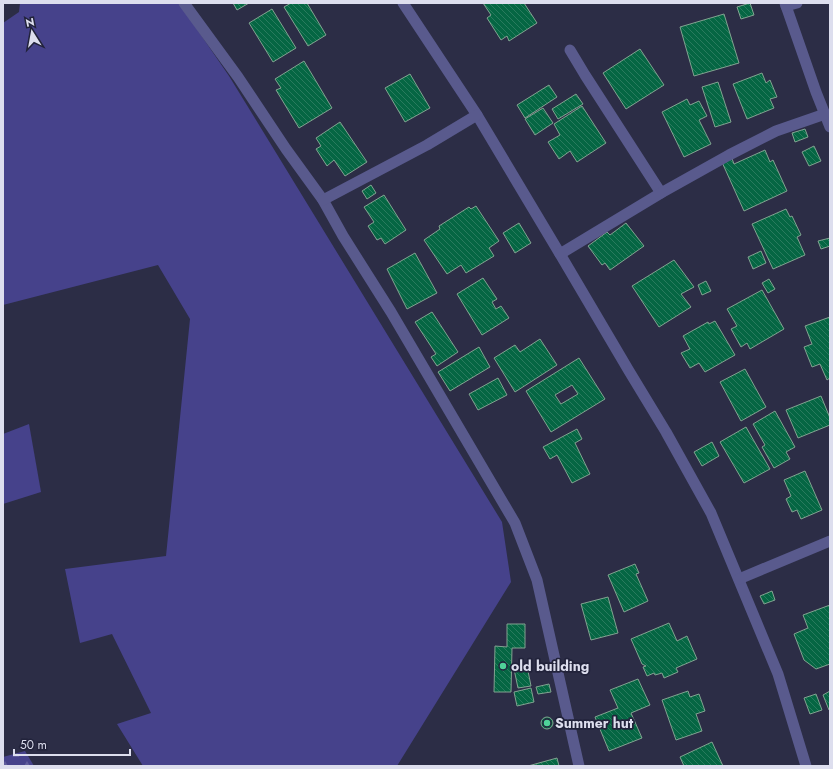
<svg xmlns="http://www.w3.org/2000/svg" width="833" height="769" viewBox="0 0 833 769" font-family="Jost,sans-serif">
	<defs>
		<pattern id="forest-firs" width="22" height="20" patternUnits="userSpaceOnUse"><rect width="22" height="20" fill="#46428b"/><path d="M5 1l3.5 6h-7zM16 11l3.5 6h-7z" fill="#605d9c"/></pattern>
		<pattern id="building-back-hatch" width="6" height="6" patternUnits="userSpaceOnUse"><rect width="6" height="6" fill="#056643"/><path d="M-1 5l2 2M0 0l6 6M5-1l2 2" fill="none" stroke="#297b5e"/></pattern>
	</defs>
	<rect width="100%" height="100%" fill="#2c2d46"/>
	<g fill="#46428b">
		<polygon points="20,3 179,3 229,76 502,522 511,582 397,766 143,766 117,724 151,713 112,634 80,643 65,569 166,556 190,319 158,265 3,305 3,23 19,12"/>
		<polygon points="29,424 41,492 3,504 3,434"/>
	</g>
	<polygon fill="url(#forest-firs)" points="25,751 34,766 3,766 3,757"/>
	<g fill="url(#building-back-hatch)" stroke="#82a391" fill-rule="evenodd">
		<polygon points="233,3 249,3 237,10"/>
		<polygon points="291,3 307,3 326,35 308,46 284,7"/>
		<polygon points="483,3 524,3 537,23 509,41 507,36 501,40 487,18 491,15"/>
		<polygon points="750,3 754,15 741,19 737,7"/>
		<polygon points="272,9 296,48 273,62 249,23"/>
		<polygon points="724,14 739,63 694,76 680,27"/>
		<polygon points="640,49 664,85 626,109 603,73"/>
		<polygon points="304,61 332,108 299,128 276,90 281,88 275,79"/>
		<polygon points="762,73 766,83 770,80 777,97 770,99 774,108 747,119 733,84"/>
		<polygon points="410,74 430,108 405,122 385,88"/>
		<polygon points="718,82 731,122 715,127 702,87"/>
		<polygon points="549,85 557,97 525,118 517,105"/>
		<polygon points="576,94 583,104 558,119 552,109"/>
		<polygon points="687,99 690,105 699,101 707,116 699,120 711,144 684,157 662,112"/>
		<polygon points="582,106 606,143 577,162 570,151 559,159 548,142 560,135 554,124"/>
		<polygon points="543,108 553,123 535,135 525,119"/>
		<polygon points="340,122 367,162 345,176 334,160 327,166 316,149 321,146 316,138"/>
		<polygon points="805,129 808,137 795,142 792,133"/>
		<polygon points="814,146 821,161 809,166 802,152"/>
		<polygon points="765,150 770,162 773,160 787,191 744,211 721,160 731,156 734,164"/>
		<polygon points="371,185 376,193 367,199 362,191"/>
		<polygon points="384,195 406,230 385,244 381,238 377,240 368,226 374,222 364,207"/>
		<polygon points="476,206 499,241 489,248 494,256 466,273 461,265 447,274 424,240 440,229 439,226 469,207 471,209"/>
		<polygon points="786,209 790,217 792,216 801,235 797,237 805,255 773,269 752,224"/>
		<polygon points="519,223 531,243 515,253 503,233"/>
		<polygon points="626,223 644,246 610,270 605,263 602,265 588,246 607,232 610,235"/>
		<polygon points="830,238 830,246 821,249 818,241"/>
		<polygon points="761,251 766,263 753,269 748,257"/>
		<polygon points="415,253 437,293 407,309 387,269"/>
		<polygon points="674,260 694,287 681,294 691,307 659,327 632,286"/>
		<polygon points="483,278 497,299 492,302 496,309 501,306 509,318 482,335 457,294"/>
		<polygon points="769,279 775,289 768,293 762,283"/>
		<polygon points="706,281 711,291 702,295 698,285"/>
		<polygon points="762,290 784,329 750,349 747,343 741,347 731,329 737,326 727,309"/>
		<polygon points="432,312 458,352 437,366 431,357 436,354 415,322"/>
		<polygon points="830,317 830,378 827,380 820,364 812,367 804,347 812,344 805,326"/>
		<polygon points="715,321 735,355 705,372 699,363 690,368 681,353 690,349 683,336 708,322 709,324"/>
		<polygon points="540,339 557,365 515,392 494,358 515,345 520,352"/>
		<polygon points="479,347 490,367 450,391 438,372"/>
		<path d="M 579,358 L 605,399 L 551,432 L 526,391 ZM 572,385 L 578,394 L 561,404 L 555,395 Z"/>
		<polygon points="745,369 766,407 741,421 720,382"/>
		<polygon points="498,378 507,395 478,410 469,394"/>
		<polygon points="821,396 830,418 830,425 798,438 786,410"/>
		<polygon points="775,411 795,447 786,452 790,459 774,468 762,447 765,445 753,424"/>
		<polygon points="746,427 770,469 744,483 720,442"/>
		<polygon points="577,429 582,439 575,443 590,474 572,483 557,455 550,459 543,447"/>
		<polygon points="712,442 719,456 702,466 694,452"/>
		<polygon points="805,471 822,510 801,519 797,510 792,512 786,499 791,496 784,480"/>
		<polygon points="635,564 639,573 636,574 648,601 624,612 608,575"/>
		<polygon points="772,591 775,600 764,604 760,596"/>
		<polygon points="608,597 618,633 591,640 581,604"/>
		<polygon points="830,605 830,664 816,669 804,660 794,634 808,628 803,615"/>
		<polygon points="669,623 677,641 687,636 697,659 676,668 678,672 664,678 662,673 655,675 654,673 647,676 643,667 646,666 642,664 631,639"/>
		<polygon points="507,624 525,624 525,648 512,648 511,692 494,692 495,646 507,647"/>
		<polygon points="527,666 531,686 518,688 514,669"/>
		<polygon points="638,679 650,705 631,713 642,738 609,751 595,717 618,708 610,690"/>
		<polygon points="549,684 551,692 538,694 536,687"/>
		<polygon points="531,688 534,702 517,706 514,692"/>
		<polygon points="688,691 690,697 699,694 705,711 696,714 702,731 676,740 662,700"/>
		<polygon points="830,691 830,710 829,710 823,695"/>
		<polygon points="816,694 822,710 810,714 804,698"/>
		<circle cx="547" cy="723" r="6"/>
		<polygon points="712,742 723,766 684,766 680,757"/>
		<polygon points="557,758 559,766 528,766"/>
	</g>
	<g fill="none" stroke-linecap="round" stroke-linejoin="round">
		<g stroke="#595a8d" stroke-width="11">
			<polyline points="184,3 238,77 286,149 323,200 343,236 391,312 515,523 537,580 579,766"/>
			<polyline points="403,3 477,115 560,254 629,371 666,432 711,513 778,674 806,766"/>
			<polyline points="785,3 816,92 830,127"/>
			<polyline points="786,6 797,3"/>
			<polyline points="570,50 585,75 661,193"/>
			<polyline points="323,200 427,145 477,115"/>
			<polyline points="560,254 661,193 729,155 776,131 825,114"/>
			<polyline points="739,579 830,541"/>
		</g>
	</g>
	<g fill="#4fd399" stroke="#22233b" stroke-width="1.5">
		<circle cx="503" cy="666" r="4"/>
		<circle cx="547" cy="723" r="4"/>
	</g>
	<g text-anchor="middle" dominant-baseline="central" stroke-width="3.5" stroke-linejoin="round" paint-order="stroke">
		<g font-size="14" font-weight="bold" fill="#dddeee" stroke="#22233b" text-anchor="start">
			<text x="511" y="666">old building</text>
			<text x="555" y="723">Summer hut</text>
		</g>
	</g>
	<rect width="833" height="769" fill="none" stroke="#dddeee" stroke-width="8"/>
	<g transform="translate(32 32) rotate(349)" stroke="#22233b" stroke-width="3" paint-order="stroke">
	<path d="M0-3L7 15L0 10L-7 15Z" fill="#dddeee"/>
	<text y="-6" font-size="11" font-weight="bold" text-anchor="middle" fill="#dddeee">N</text>
	</g>
	<path d="M14 749v6h116v-6" fill="none" stroke="#dddeee" stroke-width="2"/>
	<text x="20" y="749" font-size="12" fill="#dddeee" stroke="#22233b" stroke-width="3" paint-order="stroke">50 m</text>
</svg>
